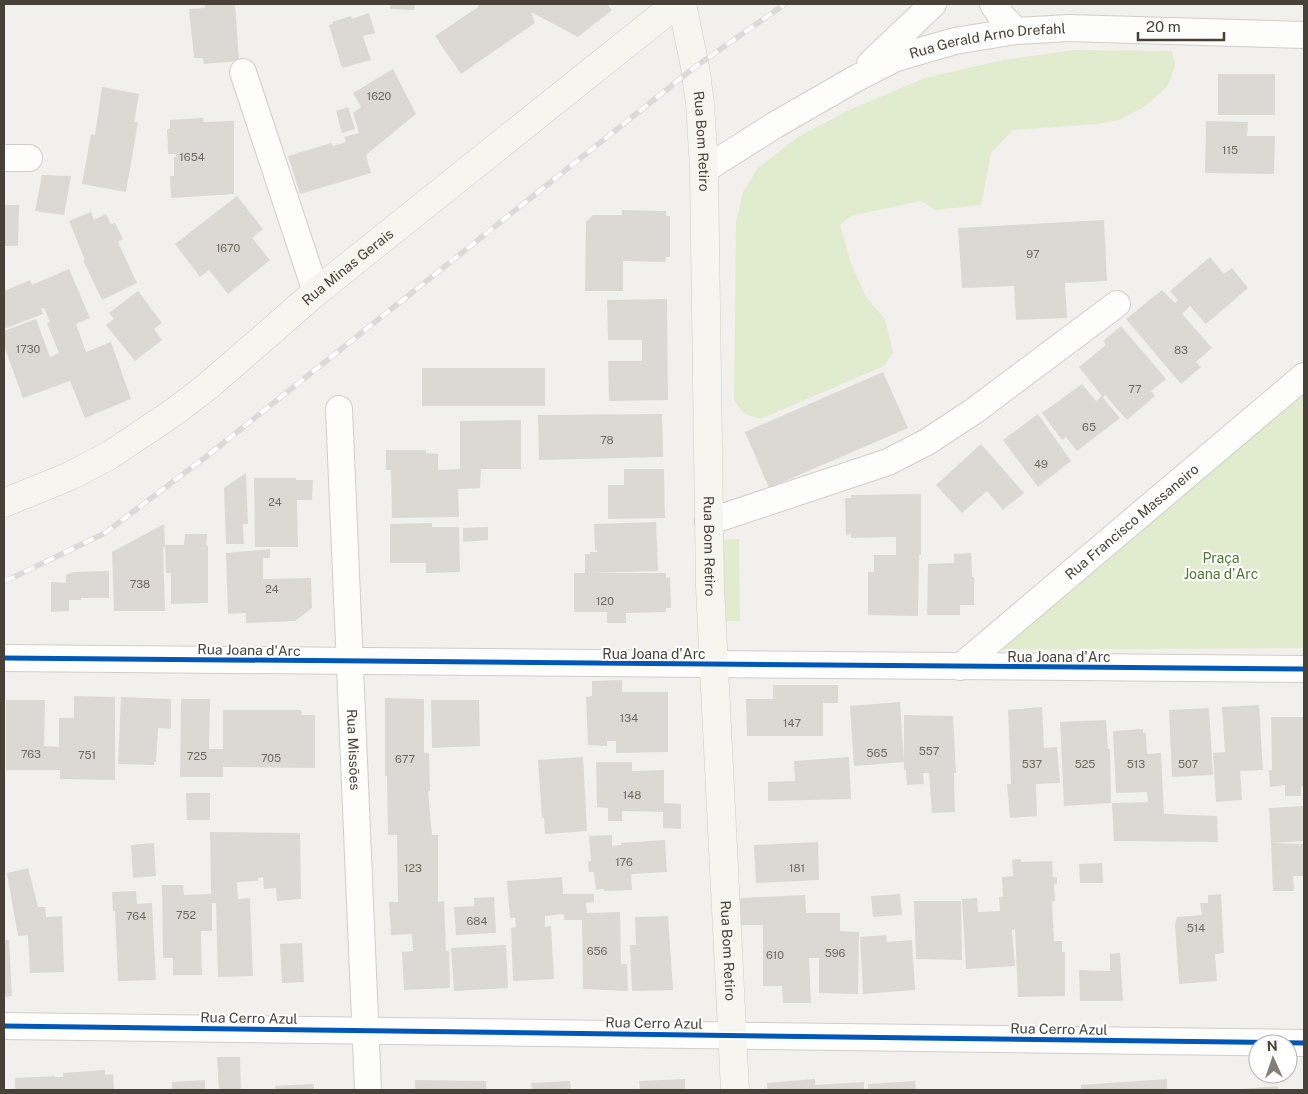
<svg xmlns="http://www.w3.org/2000/svg" width="1308" height="1094" viewBox="0 0 1308 1094" font-family="'Public Sans',sans-serif">
	<rect width="100%" height="100%" fill="#f2f0ec"/>
	<g fill="#e1ebce">
		<polygon points="1074,50 1172,51 1175,66 1167,87 1144,107 1119,120 1096,124 1013,130 991,153 981,205 936,210 921,201 851,216 840,225 851,263 866,297 885,319 893,352 884,366 760,419 743,413 734,400 736,222 743,192 758,168 798,137 847,111 925,78 1003,60"/>
		<polygon points="1304,388 1304,648 993,650"/>
		<polygon points="739,539 740,621 721,621 719,540"/>
	</g>
	<g fill="#dcd9d5">
		<polygon points="204,4 235,4 239,61 204,64 203,58 194,58 189,9 205,8"/>
		<polygon points="390,4 415,4 414,10 390,9"/>
		<polygon points="479,4 607,4 612,10 578,37 531,12 535,23 461,74 435,36 478,7"/>
		<polygon points="369,13 375,33 363,36 371,60 342,68 329,25 333,24 332,22 351,16 352,19"/>
		<polygon points="393,69 416,114 366,155 371,173 300,194 288,156 331,143 333,146 346,142 344,137 359,133 353,113 361,107 353,93"/>
		<rect x="1218" y="74" width="57" height="41"/>
		<polygon points="102,87 139,94 134,122 138,122 126,192 82,184 91,134 95,135"/>
		<polygon points="348,107 355,129 342,133 336,111"/>
		<polygon points="203,118 204,122 234,121 234,194 171,198 170,176 174,176 174,157 176,157 176,154 168,154 167,129 170,129 170,120"/>
		<polygon points="1206,121 1248,122 1247,136 1275,136 1274,174 1205,173"/>
		<polygon points="42,175 71,176 64,215 35,211"/>
		<polygon points="237,196 263,229 252,238 270,260 228,294 209,270 200,277 175,244"/>
		<polygon points="4,205 19,205 18,246 4,246"/>
		<polygon points="622,210 666,211 666,216 670,216 670,257 666,257 665,262 623,261 623,291 585,291 586,222 593,215 622,215"/>
		<polygon points="91,212 94,220 106,214 111,224 115,223 123,239 118,242 137,283 102,300 83,260 85,260 69,221"/>
		<polygon points="1104,220 1107,281 1065,283 1067,318 1016,320 1014,286 962,288 958,228"/>
		<polygon points="1210,257 1224,274 1232,268 1248,288 1206,324 1190,306 1182,314 1212,348 1196,362 1201,367 1181,384 1126,319 1162,290 1175,303 1178,300 1170,291"/>
		<polygon points="69,269 90,318 76,324 86,352 111,342 131,399 85,418 70,381 23,398 4,346 4,331 36,319 50,357 59,353 47,323 50,322 44,308 41,309 43,314 4,329 4,291 30,280 32,285"/>
		<polygon points="138,291 162,323 154,329 162,340 135,361 106,325 114,319 109,313"/>
		<polygon points="667,299 668,400 609,401 608,361 642,361 642,340 608,340 607,300"/>
		<polygon points="1121,326 1166,379 1151,391 1155,396 1127,420 1105,395 1103,398 1120,418 1077,451 1066,437 1062,440 1042,413 1082,384 1096,401 1102,396 1079,367 1106,345 1103,341"/>
		<rect x="422" y="368" width="123" height="38"/>
		<polygon points="883,372 908,428 769,488 745,432"/>
		<polygon points="662,414 663,457 539,460 538,415"/>
		<polygon points="1038,414 1071,461 1038,487 1003,440"/>
		<polygon points="521,420 521,469 481,469 480,488 458,489 459,517 392,518 391,470 386,470 386,450 426,450 426,453 438,454 438,470 460,469 460,421"/>
		<polygon points="981,444 1024,493 1003,510 987,491 962,513 936,485"/>
		<polygon points="624,469 664,469 665,518 608,519 608,485 624,485"/>
		<polygon points="246,473 248,524 243,524 244,544 226,544 224,488"/>
		<polygon points="254,478 296,478 296,480 313,480 312,500 297,500 298,547 255,547"/>
		<polygon points="921,494 921,555 919,555 918,616 868,615 868,572 874,572 874,555 896,555 896,537 851,538 851,534 846,535 845,498 851,498 851,495"/>
		<polygon points="656,522 658,571 590,573 666,573 666,578 670,577 671,608 666,608 666,612 626,613 626,623 607,623 607,612 574,612 574,573 585,573 585,554 590,554 590,552 597,552 597,550 595,550 594,524"/>
		<polygon points="432,523 432,527 459,527 460,572 426,573 426,563 390,563 390,524"/>
		<polygon points="164,524 165,545 184,545 185,534 207,534 206,546 208,545 208,603 171,604 171,573 166,573 165,547 163,547 165,611 114,611 112,552"/>
		<polygon points="488,527 488,540 463,542 463,528"/>
		<polygon points="270,549 270,558 263,558 263,579 311,578 312,608 295,621 246,623 246,613 228,614 226,553"/>
		<polygon points="971,553 972,577 974,577 974,605 960,605 960,615 927,615 928,564 954,563 954,554"/>
		<polygon points="109,571 109,598 81,598 81,600 69,600 69,611 51,612 51,582 66,583 66,575 73,572"/>
		<polygon points="622,680 622,692 668,692 668,752 616,753 616,741 607,741 607,746 588,745 586,697 592,696 592,681"/>
		<polygon points="773,685 838,685 838,703 823,703 823,736 747,736 746,699 773,699"/>
		<polygon points="74,696 115,697 115,780 60,779 60,770 6,770 6,700 45,700 44,746 59,747 59,718 74,718"/>
		<polygon points="121,697 171,699 171,729 158,728 156,762 154,762 154,765 118,764"/>
		<polygon points="385,698 424,699 424,753 429,753 430,791 428,791 432,835 438,835 438,902 444,901 446,951 449,950 450,988 404,990 402,952 413,951 412,934 391,935 389,902 398,902 397,835 388,835 387,776 385,776"/>
		<polygon points="181,699 210,699 209,749 223,749 223,710 301,710 302,715 315,715 315,768 223,767 223,777 180,777"/>
		<polygon points="431,700 479,700 480,746 432,748"/>
		<polygon points="900,702 904,762 854,766 850,706"/>
		<polygon points="1259,705 1263,770 1240,771 1242,800 1216,802 1213,753 1225,752 1222,707"/>
		<polygon points="1042,707 1044,748 1057,747 1060,783 1036,784 1037,816 1010,818 1007,784 1011,784 1008,710"/>
		<polygon points="1209,708 1213,775 1172,777 1169,710"/>
		<polygon points="904,715 953,716 956,773 954,773 955,812 932,813 929,773 923,773 924,784 907,785 906,770 904,770"/>
		<polygon points="1271,717 1304,717 1304,786 1301,786 1301,796 1285,796 1285,785 1270,787 1269,770 1272,770"/>
		<polygon points="1106,720 1108,749 1110,749 1111,803 1064,806 1060,722"/>
		<polygon points="1143,729 1143,733 1146,733 1147,754 1161,753 1164,814 1217,816 1218,842 1114,841 1112,803 1148,802 1147,792 1116,793 1113,731"/>
		<polygon points="583,757 587,831 545,834 544,818 542,818 538,760"/>
		<polygon points="849,757 851,799 768,801 768,782 795,781 794,761"/>
		<polygon points="596,762 632,762 632,771 664,770 664,803 681,804 681,829 663,828 663,812 622,811 622,821 608,821 608,808 597,807"/>
		<polygon points="186,793 210,793 210,820 187,820"/>
		<polygon points="1304,806 1304,841 1271,843 1269,808"/>
		<polygon points="210,832 300,833 301,899 277,901 276,888 264,889 263,877 258,878 258,881 237,882 238,899 250,898 253,976 218,977 216,903 212,903 212,931 201,931 202,975 173,975 173,958 163,958 162,885 183,885 184,895 211,894"/>
		<polygon points="612,835 612,846 621,845 621,843 665,840 667,872 631,874 632,890 604,891 604,889 596,890 594,872 589,872 588,861 591,861 589,836"/>
		<polygon points="818,842 819,880 756,883 754,845"/>
		<polygon points="154,843 156,876 133,878 131,845"/>
		<polygon points="1271,843 1304,844 1304,876 1293,876 1294,891 1273,891"/>
		<polygon points="1021,859 1021,862 1052,861 1053,877 1057,877 1057,884 1054,884 1055,901 1052,902 1054,941 1062,941 1062,952 1065,952 1065,996 1018,997 1015,929 1012,930 1015,966 966,969 962,899 977,898 978,912 1000,911 999,897 1003,897 1002,877 1013,876 1012,860"/>
		<polygon points="1102,863 1103,883 1080,883 1079,864"/>
		<polygon points="28,868 38,907 45,907 46,917 62,916 64,972 30,973 28,935 18,936 7,873"/>
		<polygon points="562,877 563,894 594,894 594,902 586,903 587,913 620,912 621,964 627,964 628,991 583,989 582,920 564,920 564,914 545,916 545,927 551,926 554,979 513,981 511,928 516,927 515,918 510,918 507,881"/>
		<polygon points="136,891 137,904 152,903 156,980 118,981 115,911 113,911 112,892"/>
		<polygon points="900,894 902,915 873,917 871,896"/>
		<polygon points="1221,894 1224,953 1215,954 1217,981 1179,984 1175,924 1177,917 1202,915 1200,903 1208,903 1208,895"/>
		<polygon points="805,895 806,913 840,913 840,931 859,932 858,994 819,993 819,958 809,958 811,1003 783,1003 782,986 763,986 763,925 741,925 740,898"/>
		<polygon points="494,897 496,933 456,935 454,907 474,906 474,898"/>
		<polygon points="914,901 961,901 962,960 916,959"/>
		<polygon points="668,916 673,990 632,991 630,945 636,945 635,917"/>
		<polygon points="886,935 887,942 912,940 915,990 863,994 860,937"/>
		<polygon points="4,940 9,940 12,996 4,997"/>
		<polygon points="302,943 304,982 282,983 280,944"/>
		<polygon points="506,945 508,988 454,991 451,948"/>
		<polygon points="1120,953 1123,1001 1080,1001 1079,970 1110,971 1110,954"/>
		<polygon points="217,1057 240,1057 241,1090 219,1090"/>
		<polygon points="105,1070 105,1075 113,1074 114,1090 15,1090 15,1078 55,1076 55,1077 63,1077 63,1073"/>
		<polygon points="685,1079 685,1090 640,1090 639,1081"/>
		<polygon points="815,1079 815,1085 864,1082 864,1090 767,1090 767,1083"/>
		<polygon points="1167,1079 1167,1090 1081,1090 1081,1085"/>
		<polygon points="205,1080 205,1090 172,1090 172,1082"/>
		<polygon points="415,1080 486,1081 486,1090 415,1090"/>
		<polygon points="570,1081 571,1090 532,1090 531,1083"/>
		<polygon points="915,1081 916,1090 868,1090 868,1084"/>
		<polygon points="314,1084 314,1090 276,1090 275,1086"/>
		<polygon points="1278,1086 1278,1090 1241,1090 1241,1089"/>
	</g>
	<g fill="none" stroke-linecap="round" stroke-linejoin="round">
		<g stroke="#d0ceca" stroke-width="28">
			<g id="street">
				<polyline points="993,4 999,13 1016,31"/>
				<polyline points="870,64 933,4"/>
				<polyline points="243,72 316,292"/>
				<polyline points="4,158 29,158"/>
				<path id="s1" d="M 704,170 L 775,125 L 855,79 L 896,58 L 955,41 L 1016,31 L 1069,28 L 1304,35"/>
				<path id="s2" d="M 339,409 L 368,1090"/>
				<polyline points="708,522 888,462 927,442 974,411 1117,304"/>
				<polyline points="4,658 1304,669"/>
				<path id="s3" d="M 960,667 L 1304,376"/>
				<polyline points="4,1026 1304,1043"/>
			</g>
		</g>
		<g stroke="#d0ccc3" stroke-width="29">
			<g id="secondary">
				<path id="s4" d="M 682,4 L 695,67 L 700,103 L 704,170 L 710,587 L 735,1090"/>
				<path id="s5" d="M 4,503 L 70,476 L 110,455 L 174,412 L 208,386 L 316,292 L 676,4"/>
			</g>
		</g>
		<use href="#street" stroke="#fdfdfc" stroke-width="26"/>
		<use href="#secondary" stroke="#f7f5f0" stroke-width="28"/>
		<g stroke="#dadad9" stroke-width="5.5">
			<polyline id="rail" points="4,580 10,579 105,533 207,456 695,67 785,4"/>
		</g>
		<use href="#rail" stroke="#fff" stroke-width="4" stroke-dasharray="11" stroke-linecap="butt"/>
		<g stroke="#fff" stroke-width="8">
			<g id="cycleway">
				<polyline points="4,658 1304,669"/>
				<polyline points="4,1026 1304,1043"/>
			</g>
		</g>
		<use href="#cycleway" stroke="#0057b8" stroke-width="5"/>
	</g>
	<g text-anchor="middle" dominant-baseline="central" stroke-width="4" stroke-linejoin="round" paint-order="stroke">
		<g font-size="11" fill="#6e6860">
			<text x="379" y="96">1620</text>
			<text x="1230" y="150">115</text>
			<text x="192" y="157">1654</text>
			<text x="228" y="248">1670</text>
			<text x="1033" y="254">97</text>
			<text x="28" y="349">1730</text>
			<text x="1181" y="350">83</text>
			<text x="1135" y="389">77</text>
			<text x="1089" y="427">65</text>
			<text x="607" y="440">78</text>
			<text x="1041" y="464">49</text>
			<text x="275" y="502">24</text>
			<text x="140" y="584">738</text>
			<text x="272" y="589">24</text>
			<text x="605" y="601">120</text>
			<text x="629" y="718">134</text>
			<text x="792" y="723">147</text>
			<text x="929" y="751">557</text>
			<text x="877" y="753">565</text>
			<text x="31" y="754">763</text>
			<text x="87" y="755">751</text>
			<text x="197" y="756">725</text>
			<text x="271" y="758">705</text>
			<text x="405" y="759">677</text>
			<text x="1032" y="764">537</text>
			<text x="1085" y="764">525</text>
			<text x="1136" y="764">513</text>
			<text x="1188" y="764">507</text>
			<text x="632" y="795">148</text>
			<text x="624" y="862">176</text>
			<text x="413" y="868">123</text>
			<text x="797" y="868">181</text>
			<text x="186" y="915">752</text>
			<text x="136" y="916">764</text>
			<text x="477" y="921">684</text>
			<text x="1196" y="928">514</text>
			<text x="597" y="951">656</text>
			<text x="835" y="953">596</text>
			<text x="775" y="955">610</text>
		</g>
		<g font-size="14" fill="#484138" stroke="#fff">
			<text stroke="none"><textPath href="#s1" startOffset="316">Rua Gerald Arno Drefahl</textPath></text>
			<text stroke="none"><textPath href="#s4" startOffset="139">Rua Bom Retiro</textPath></text>
			<text stroke="none"><textPath href="#s5" startOffset="420">Rua Minas Gerais</textPath></text>
			<text stroke="none"><textPath href="#s3" startOffset="225">Rua Francisco Massaneiro</textPath></text>
			<text stroke="none"><textPath href="#s4" startOffset="544">Rua Bom Retiro</textPath></text>
			<text transform="translate(249 650) rotate(1)">Rua Joana d'Arc</text>
			<text x="654" y="654">Rua Joana d'Arc</text>
			<text x="1059" y="657">Rua Joana d'Arc</text>
			<text stroke="none"><textPath href="#s2" startOffset="341">Rua Missões</textPath></text>
			<text stroke="none"><textPath href="#s4" startOffset="949">Rua Bom Retiro</textPath></text>
			<text transform="translate(249 1018) rotate(1)">Rua Cerro Azul</text>
			<text transform="translate(654 1023) rotate(1)">Rua Cerro Azul</text>
			<text transform="translate(1059 1029) rotate(1)">Rua Cerro Azul</text>
		</g>
		<g font-size="14" fill="#4e782d" stroke="#fff">
			<text x="1221" y="558">Praça<tspan x="1221" dy="16">Joana d'Arc</tspan></text>
		</g>
	</g>
	<rect width="1308" height="1094" fill="none" stroke="#484138" stroke-width="10"/>
	<g transform="translate(1273 1059) rotate(357)"><circle r="24" fill="#ffffff" stroke="#b6b3af"/>
	<path d="M0-4L9 19L0 12L-9 19Z" fill="#847e77"/>
	<text y="-8" font-size="14" font-weight="bold" text-anchor="middle" fill="#484138">N</text>
	</g>
	<path d="M1138 32v8h86v-8" fill="none" stroke="#484138" stroke-width="2.5"/>
	<text x="1146" y="32" font-size="15" fill="#484138" stroke="#ffffff" stroke-width="4" paint-order="stroke">20 m</text>
</svg>
